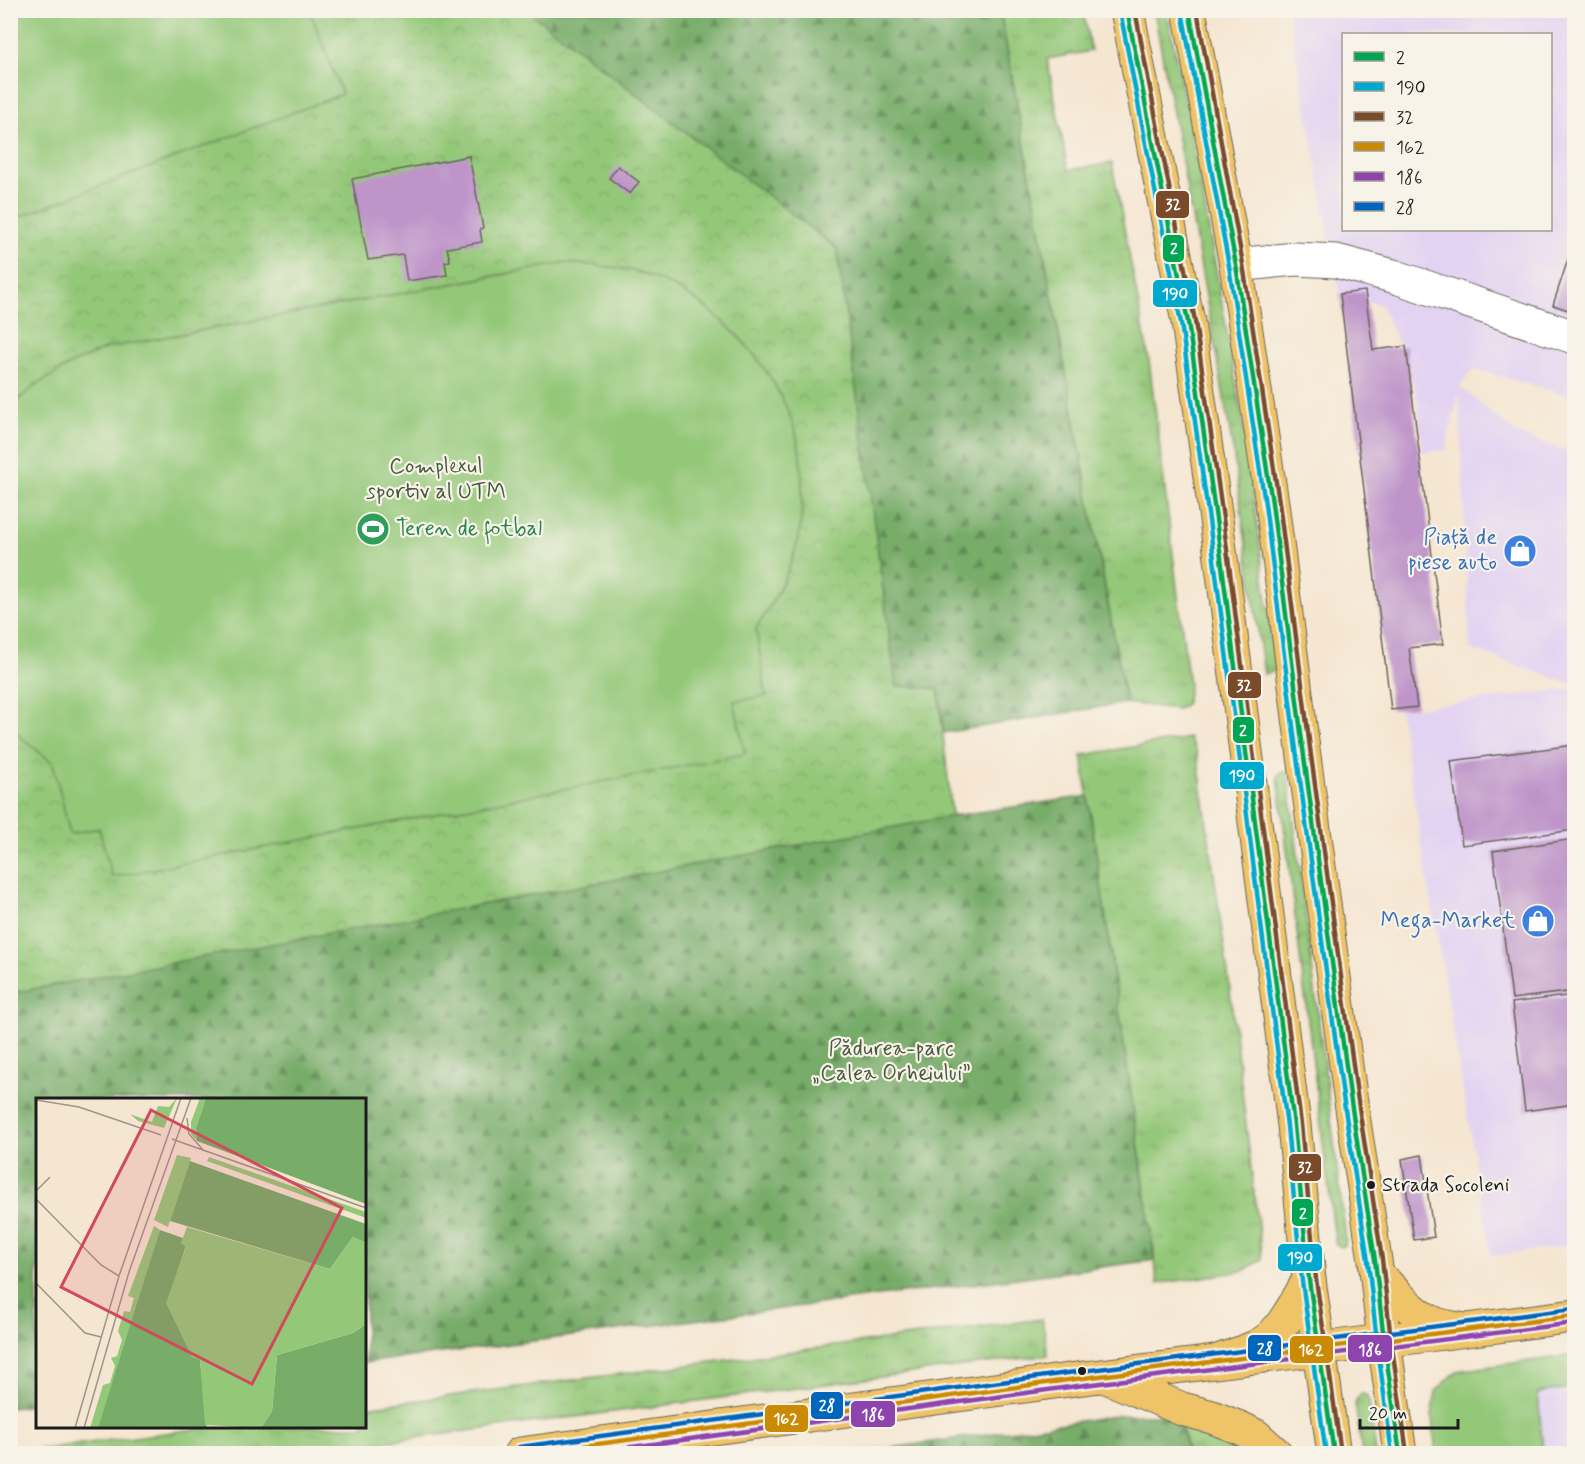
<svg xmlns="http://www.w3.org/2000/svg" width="1585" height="1464" viewBox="0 0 1585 1464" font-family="Mynerve,sans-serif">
	<defs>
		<pattern id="grass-tufts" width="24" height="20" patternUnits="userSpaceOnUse" patternTransform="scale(1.5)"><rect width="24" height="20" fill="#94c879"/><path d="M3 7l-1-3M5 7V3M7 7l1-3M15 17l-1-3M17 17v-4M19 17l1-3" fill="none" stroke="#7fab68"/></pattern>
		<pattern id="forest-firs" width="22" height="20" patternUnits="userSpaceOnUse" patternTransform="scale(1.5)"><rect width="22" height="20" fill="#77ac69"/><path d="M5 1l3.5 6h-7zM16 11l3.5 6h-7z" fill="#618b56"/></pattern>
		<pattern id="park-crowns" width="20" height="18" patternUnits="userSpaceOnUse" patternTransform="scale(1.5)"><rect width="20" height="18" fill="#94c879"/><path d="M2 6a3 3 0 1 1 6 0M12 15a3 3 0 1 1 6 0" fill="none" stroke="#7fab68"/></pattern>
	</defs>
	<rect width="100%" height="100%" fill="#f7f3e8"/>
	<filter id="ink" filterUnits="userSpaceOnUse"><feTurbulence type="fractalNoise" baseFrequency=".0167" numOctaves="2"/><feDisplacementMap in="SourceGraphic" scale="12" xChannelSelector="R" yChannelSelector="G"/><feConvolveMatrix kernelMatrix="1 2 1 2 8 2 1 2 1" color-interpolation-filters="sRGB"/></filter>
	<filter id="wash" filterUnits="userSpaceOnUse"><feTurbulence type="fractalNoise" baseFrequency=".008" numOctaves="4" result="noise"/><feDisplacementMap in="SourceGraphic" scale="24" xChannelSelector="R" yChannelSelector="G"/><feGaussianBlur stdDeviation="1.35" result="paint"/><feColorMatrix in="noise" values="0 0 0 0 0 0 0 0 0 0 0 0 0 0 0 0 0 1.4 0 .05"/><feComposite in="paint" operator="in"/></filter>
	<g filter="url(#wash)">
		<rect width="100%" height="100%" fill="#f5e6d1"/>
		<g fill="#e3d3f2" fill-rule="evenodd">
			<path d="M 1288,11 L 1574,11 L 1574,397 L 1475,369 L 1459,386 L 1517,434 L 1574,453 L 1574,685 L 1470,649 L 1459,390 L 1446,450 L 1423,452 L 1418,402 L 1409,367 L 1381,305 L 1340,294 ZM 1344,34 L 1550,34 L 1550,230 L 1344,230 Z"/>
			<polygon points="1569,689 1574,690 1574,1245 1491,1256 1399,710"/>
			<polygon points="1574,1387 1574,1453 1543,1453 1538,1393"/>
		</g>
		<g fill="url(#grass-tufts)" stroke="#58724a" stroke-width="1.5">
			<polygon points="1000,11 1083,11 1091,51 1047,59 1068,170 1112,163 1149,360 1189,686 1186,704 1178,709 1126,703"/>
			<polygon points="1154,11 1167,11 1196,157 1245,434 1276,671 1264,674 1232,443 1181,155"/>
			<polygon points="1189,738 1197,753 1228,974 1262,1259 1243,1271 1157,1284 1155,1260 1082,755"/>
			<polygon points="1285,772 1288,775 1346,1239 1345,1244 1341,1247 1336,1244 1335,1240 1279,785 1278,776 1280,773"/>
			<polygon points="1042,1319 1048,1355 299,1453 11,1453 212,1427 364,1426 365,1407"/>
			<polygon points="1361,1394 1366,1395 1369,1401 1376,1453 1362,1453 1355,1403 1358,1397"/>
			<polygon points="1178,1415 1244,1444 1240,1453 1188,1453"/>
		</g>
		<g fill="url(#forest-firs)" stroke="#4a6442" stroke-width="1.5">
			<polygon points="528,11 1000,11 1126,703 944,733 938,689 896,686 837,249"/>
			<polygon points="1088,796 1155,1260 365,1363 364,1100 38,1100 37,1405 11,1408 10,993 952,816"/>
			<polygon points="1121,1415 1178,1415 1188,1453 848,1454"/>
		</g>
		<polygon fill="url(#park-crowns)" stroke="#58724a" stroke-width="1.5" points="11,11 528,11 837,249 896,686 938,689 952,816 11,993"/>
		<g fill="#94c879" stroke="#58724a" stroke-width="1.5">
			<polygon points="11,10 310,11 342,94 19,217 10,194"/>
			<path d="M 564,263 C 597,266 631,266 662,281 C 721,308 775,367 795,430 C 803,457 804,506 799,534 C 793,568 775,600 756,628 L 766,696 L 734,701 L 745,754 L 112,877 L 99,828 L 70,834 L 53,763 L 24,740 L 11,727 L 11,406 L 36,385 L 71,364 L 107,348 Z"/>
			<polygon points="1574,1355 1574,1387 1538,1393 1543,1453 1436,1453 1432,1417 1436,1391 1457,1371"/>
		</g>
		<g id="blocks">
			<g fill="#be94c9">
				<polygon points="469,156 483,228 480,229 482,242 447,248 450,261 445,262 447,275 407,281 403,255 368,260 352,179"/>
				<polygon points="618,166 639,182 630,194 609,178"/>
				<polygon points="1574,241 1574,312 1553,305"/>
				<polygon points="1365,291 1373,350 1406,346 1443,644 1409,648 1417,707 1391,710 1340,294"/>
				<polygon points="1574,745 1574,830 1462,845 1451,761"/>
				<polygon points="1574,839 1574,991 1512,999 1493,851"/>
				<polygon points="1574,995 1574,1104 1525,1111 1512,1003"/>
				<polygon points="1422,1155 1434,1237 1414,1240 1402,1159"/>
			</g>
		</g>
	</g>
	<g filter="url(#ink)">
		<use href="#blocks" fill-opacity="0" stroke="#68635b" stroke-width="1.5"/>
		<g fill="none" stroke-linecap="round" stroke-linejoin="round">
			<g stroke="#68635b" stroke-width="35">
				<polyline id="minor" points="1236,265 1295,259 1336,261 1393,276 1574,337"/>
			</g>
			<g stroke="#68635b" stroke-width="35">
				<polyline id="major" points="520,1454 1076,1379 1320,1349 1574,1316"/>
			</g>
			<g stroke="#68635b" stroke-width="35">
				<g id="highway">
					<polyline points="1127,10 1188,322 1216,519 1294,1125 1309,1280 1334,1454"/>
					<polyline points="1189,10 1236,265 1272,503 1303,749 1350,1095 1375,1260 1384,1341 1400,1454"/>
					<path d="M 1377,1274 C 1393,1290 1414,1316 1436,1324 C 1445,1327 1455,1328 1464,1330"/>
					<path d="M 1218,1361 C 1236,1354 1259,1349 1273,1335 C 1288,1320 1298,1298 1309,1280"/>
					<polyline points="1104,1376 1182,1409 1212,1417 1240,1428 1256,1436 1276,1454"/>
				</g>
			</g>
			<use href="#minor" stroke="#fff" stroke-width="33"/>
			<use href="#major" stroke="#efc469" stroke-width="33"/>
			<use href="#highway" stroke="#efc469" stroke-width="33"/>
			<g stroke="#f7f3e8" stroke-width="9">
				<g id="bus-1">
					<polyline points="1127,10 1188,322 1216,519 1294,1125 1309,1280 1334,1454"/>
					<polyline points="1189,10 1236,265 1272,503 1303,749 1350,1095 1375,1260 1384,1341 1400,1454"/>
				</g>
			</g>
			<g stroke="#f7f3e8" stroke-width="9">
				<g id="bus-2">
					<polyline points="1120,11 1181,323 1209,520 1287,1126 1302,1281 1326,1454"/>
					<polyline points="1182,11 1229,266 1265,504 1296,750 1343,1096 1368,1261 1377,1342 1392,1454"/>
				</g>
			</g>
			<g stroke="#f7f3e8" stroke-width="9">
				<g id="bus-3">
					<polyline points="1135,10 1195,321 1223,518 1301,1124 1316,1279 1341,1453"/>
					<polyline points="1197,10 1243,264 1279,502 1310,748 1357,1094 1382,1259 1391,1340 1407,1453"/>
				</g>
			</g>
			<g stroke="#f7f3e8" stroke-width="9">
				<polyline id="bus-4" points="524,1454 1076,1379 1574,1316"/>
			</g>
			<g stroke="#f7f3e8" stroke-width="9">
				<polyline id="bus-5" points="580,1454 1077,1386 1574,1323"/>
			</g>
			<g stroke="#f7f3e8" stroke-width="9">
				<polyline id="bus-6" points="519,1447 1075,1372 1573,1309"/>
			</g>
			<use href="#bus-1" stroke="#00a651" stroke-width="4.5"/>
			<use href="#bus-2" stroke="#00a9ce" stroke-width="4.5"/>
			<use href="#bus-3" stroke="#7a4b2a" stroke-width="4.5"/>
			<use href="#bus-4" stroke="#cb8a06" stroke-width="4.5"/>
			<use href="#bus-5" stroke="#8e44ad" stroke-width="4.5"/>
			<use href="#bus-6" stroke="#0065bd" stroke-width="4.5"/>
		</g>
	</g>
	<defs>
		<g id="stadium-disc" transform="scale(1.725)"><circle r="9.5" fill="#2e9e5b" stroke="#f7f3e8"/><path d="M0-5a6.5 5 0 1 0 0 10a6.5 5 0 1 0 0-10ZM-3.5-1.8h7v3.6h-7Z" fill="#fff"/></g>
		<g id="shop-disc" transform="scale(1.725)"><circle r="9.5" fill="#3f7fe0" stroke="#f7f3e8"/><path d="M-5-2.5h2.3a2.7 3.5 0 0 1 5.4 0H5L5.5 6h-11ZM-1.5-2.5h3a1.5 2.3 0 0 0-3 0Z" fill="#fff"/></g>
	</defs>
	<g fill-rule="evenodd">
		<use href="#stadium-disc" x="373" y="529"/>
		<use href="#shop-disc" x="1520" y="551"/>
		<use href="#shop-disc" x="1538" y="921"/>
	</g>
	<g fill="#1c1c1c" stroke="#f7f3e8" stroke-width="2">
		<circle cx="1371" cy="1185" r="5"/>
		<circle cx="1082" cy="1371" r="5"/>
	</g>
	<g text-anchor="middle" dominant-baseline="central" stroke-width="4.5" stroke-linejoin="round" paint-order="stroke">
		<g font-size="20" fill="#1c1c1c" stroke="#f7f3e8" text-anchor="start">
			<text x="1382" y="1185">Strada Socoleni</text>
		</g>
		<g font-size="22" fill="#46583d" stroke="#f7f3e8">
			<text x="436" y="467">Complexul<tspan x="436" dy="25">sportiv al UTM</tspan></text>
			<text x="891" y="1049">Pădurea-parc<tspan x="891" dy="25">„Calea Orheiului”</tspan></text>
		</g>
		<g font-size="22" fill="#27864d" stroke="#f7f3e8" text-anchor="start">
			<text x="396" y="529">Teren de fotbal</text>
		</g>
		<g font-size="22" fill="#366cbe" stroke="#f7f3e8" text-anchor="end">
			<text x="1497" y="538">Piață de<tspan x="1497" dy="25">piese auto</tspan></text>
			<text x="1515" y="921">Mega-Market</text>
		</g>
	</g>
	<g transform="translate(36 1098)">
		<rect width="330" height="330" fill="#f5e6d1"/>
		<path d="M 164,0 L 170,0 L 160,30 L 161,43 L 155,36 L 155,24 ZM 141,57 L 155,60 L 132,129 L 118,122 ZM 173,59 L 330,114 L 330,120 L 171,63 ZM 118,128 L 124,132 L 77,288 L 62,330 L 54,330 L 67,287 L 74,285 L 79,268 L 75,260 L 81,258 L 86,242 L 82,233 L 88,213 L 94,214 L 98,200 L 92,198 Z" fill="#94c879"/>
		<path d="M 170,0 L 330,0 L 330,106 L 161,43 L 160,30 ZM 154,63 L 330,126 L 330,145 L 317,139 L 294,171 L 134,123 ZM 124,132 L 147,140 L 145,145 L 150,148 L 131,205 L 164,262 L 171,330 L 62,330 ZM 330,226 L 330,330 L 225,330 L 236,313 L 241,257 L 317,235 Z" fill="#77ac69"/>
		<path d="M 151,129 L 294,171 L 317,139 L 330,145 L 330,226 L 317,235 L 241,257 L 236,314 L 225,330 L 169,327 L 164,262 L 156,259 L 130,205 L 150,149 L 145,145 Z" fill="#94c879"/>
		<path d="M 141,0 L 128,30 L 102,23 L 94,16 L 116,24 L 122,8 L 133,9 ZM 173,149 L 256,174 L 261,210 L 266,194 L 291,200 L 281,236 L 256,229 L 258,220 L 245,234 L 230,238 L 158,216 L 148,202 L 147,185 ZM 330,162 L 330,209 L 323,216 L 299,194 ZM 181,254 L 227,259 L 220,327 L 173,323 Z" fill="#94c879"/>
		<path fill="none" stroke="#9e9589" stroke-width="1.5" d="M 0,2 L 43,9 L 125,37M 151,20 L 153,36 L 168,53M 136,41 L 330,110M 0,93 L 14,79M 0,101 L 65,167 L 83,178M 0,185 L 49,235 L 65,239M 39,330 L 83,178 L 145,0M 48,330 L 93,174 L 155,0"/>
		<path fill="#d1495b" fill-opacity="0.15" stroke="#d1495b" stroke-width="3" d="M 115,12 L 306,110 L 216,286 L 25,189 Z"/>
		<rect width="330" height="330" fill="none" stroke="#1c1c1c" stroke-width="3"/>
	</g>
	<g stroke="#f7f3e8" stroke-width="2">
		<rect x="1155" y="190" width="35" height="29" rx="6" fill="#7a4b2a"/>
		<rect x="1162" y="234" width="23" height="29" rx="6" fill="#00a651"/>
		<rect x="1152" y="279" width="46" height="29" rx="6" fill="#00a9ce"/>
		<rect x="1227" y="671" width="35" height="28" rx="6" fill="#7a4b2a"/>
		<rect x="1232" y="716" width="23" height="28" rx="6" fill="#00a651"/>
		<rect x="1219" y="761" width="46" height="29" rx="6" fill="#00a9ce"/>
		<rect x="1288" y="1153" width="34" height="29" rx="6" fill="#7a4b2a"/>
		<rect x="1291" y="1198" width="23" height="29" rx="6" fill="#00a651"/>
		<rect x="1277" y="1243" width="46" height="29" rx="6" fill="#00a9ce"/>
		<rect x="1247" y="1334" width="35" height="28" rx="6" fill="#0065bd"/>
		<rect x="1347" y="1334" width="46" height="29" rx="6" fill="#8e44ad"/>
		<rect x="1289" y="1335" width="45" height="29" rx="6" fill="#cb8a06"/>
		<rect x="810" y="1391" width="34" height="29" rx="6" fill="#0065bd"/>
		<rect x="850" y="1400" width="46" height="28" rx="6" fill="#8e44ad"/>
		<rect x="764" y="1404" width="45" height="29" rx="6" fill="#cb8a06"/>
	</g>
	<g font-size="16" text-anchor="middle" font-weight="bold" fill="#fff">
		<text x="1173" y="210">32</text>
		<text x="1174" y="254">2</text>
		<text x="1175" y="299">190</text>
		<text x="1244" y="691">32</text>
		<text x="1243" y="736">2</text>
		<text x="1242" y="781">190</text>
		<text x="1305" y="1173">32</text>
		<text x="1303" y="1219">2</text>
		<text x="1300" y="1263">190</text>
		<text x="1265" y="1354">28</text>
		<text x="1370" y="1355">186</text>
		<text x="1311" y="1355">162</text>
		<text x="827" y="1411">28</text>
		<text x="873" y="1420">186</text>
		<text x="786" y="1424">162</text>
	</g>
	<rect width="1585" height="1464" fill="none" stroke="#f7f3e8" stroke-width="36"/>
	<rect x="1342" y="33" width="210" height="198" fill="#f7f3e8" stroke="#9f9d96" stroke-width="1.5"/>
	<rect x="1354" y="52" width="30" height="9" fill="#00a651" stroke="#9f9d96" stroke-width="1.5"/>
	<text x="1396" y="63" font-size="18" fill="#1c1c1c">2</text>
	<rect x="1354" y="82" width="30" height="9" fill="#00a9ce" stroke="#9f9d96" stroke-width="1.5"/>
	<text x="1396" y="93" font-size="18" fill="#1c1c1c">190</text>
	<rect x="1354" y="112" width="30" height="9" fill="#7a4b2a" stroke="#9f9d96" stroke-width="1.5"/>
	<text x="1396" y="123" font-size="18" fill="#1c1c1c">32</text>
	<rect x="1354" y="142" width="30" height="9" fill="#cb8a06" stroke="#9f9d96" stroke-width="1.5"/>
	<text x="1396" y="153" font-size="18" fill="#1c1c1c">162</text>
	<rect x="1354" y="172" width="30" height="9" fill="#8e44ad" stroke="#9f9d96" stroke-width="1.5"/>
	<text x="1396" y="183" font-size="18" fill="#1c1c1c">186</text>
	<rect x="1354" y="202" width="30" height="9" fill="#0065bd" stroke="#9f9d96" stroke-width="1.5"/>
	<text x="1396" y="213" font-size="18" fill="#1c1c1c">28</text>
	<path d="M1360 1419v9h98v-9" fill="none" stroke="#1c1c1c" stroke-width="3"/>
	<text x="1369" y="1419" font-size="18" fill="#1c1c1c" stroke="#f7f3e8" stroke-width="4.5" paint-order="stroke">20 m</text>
</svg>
